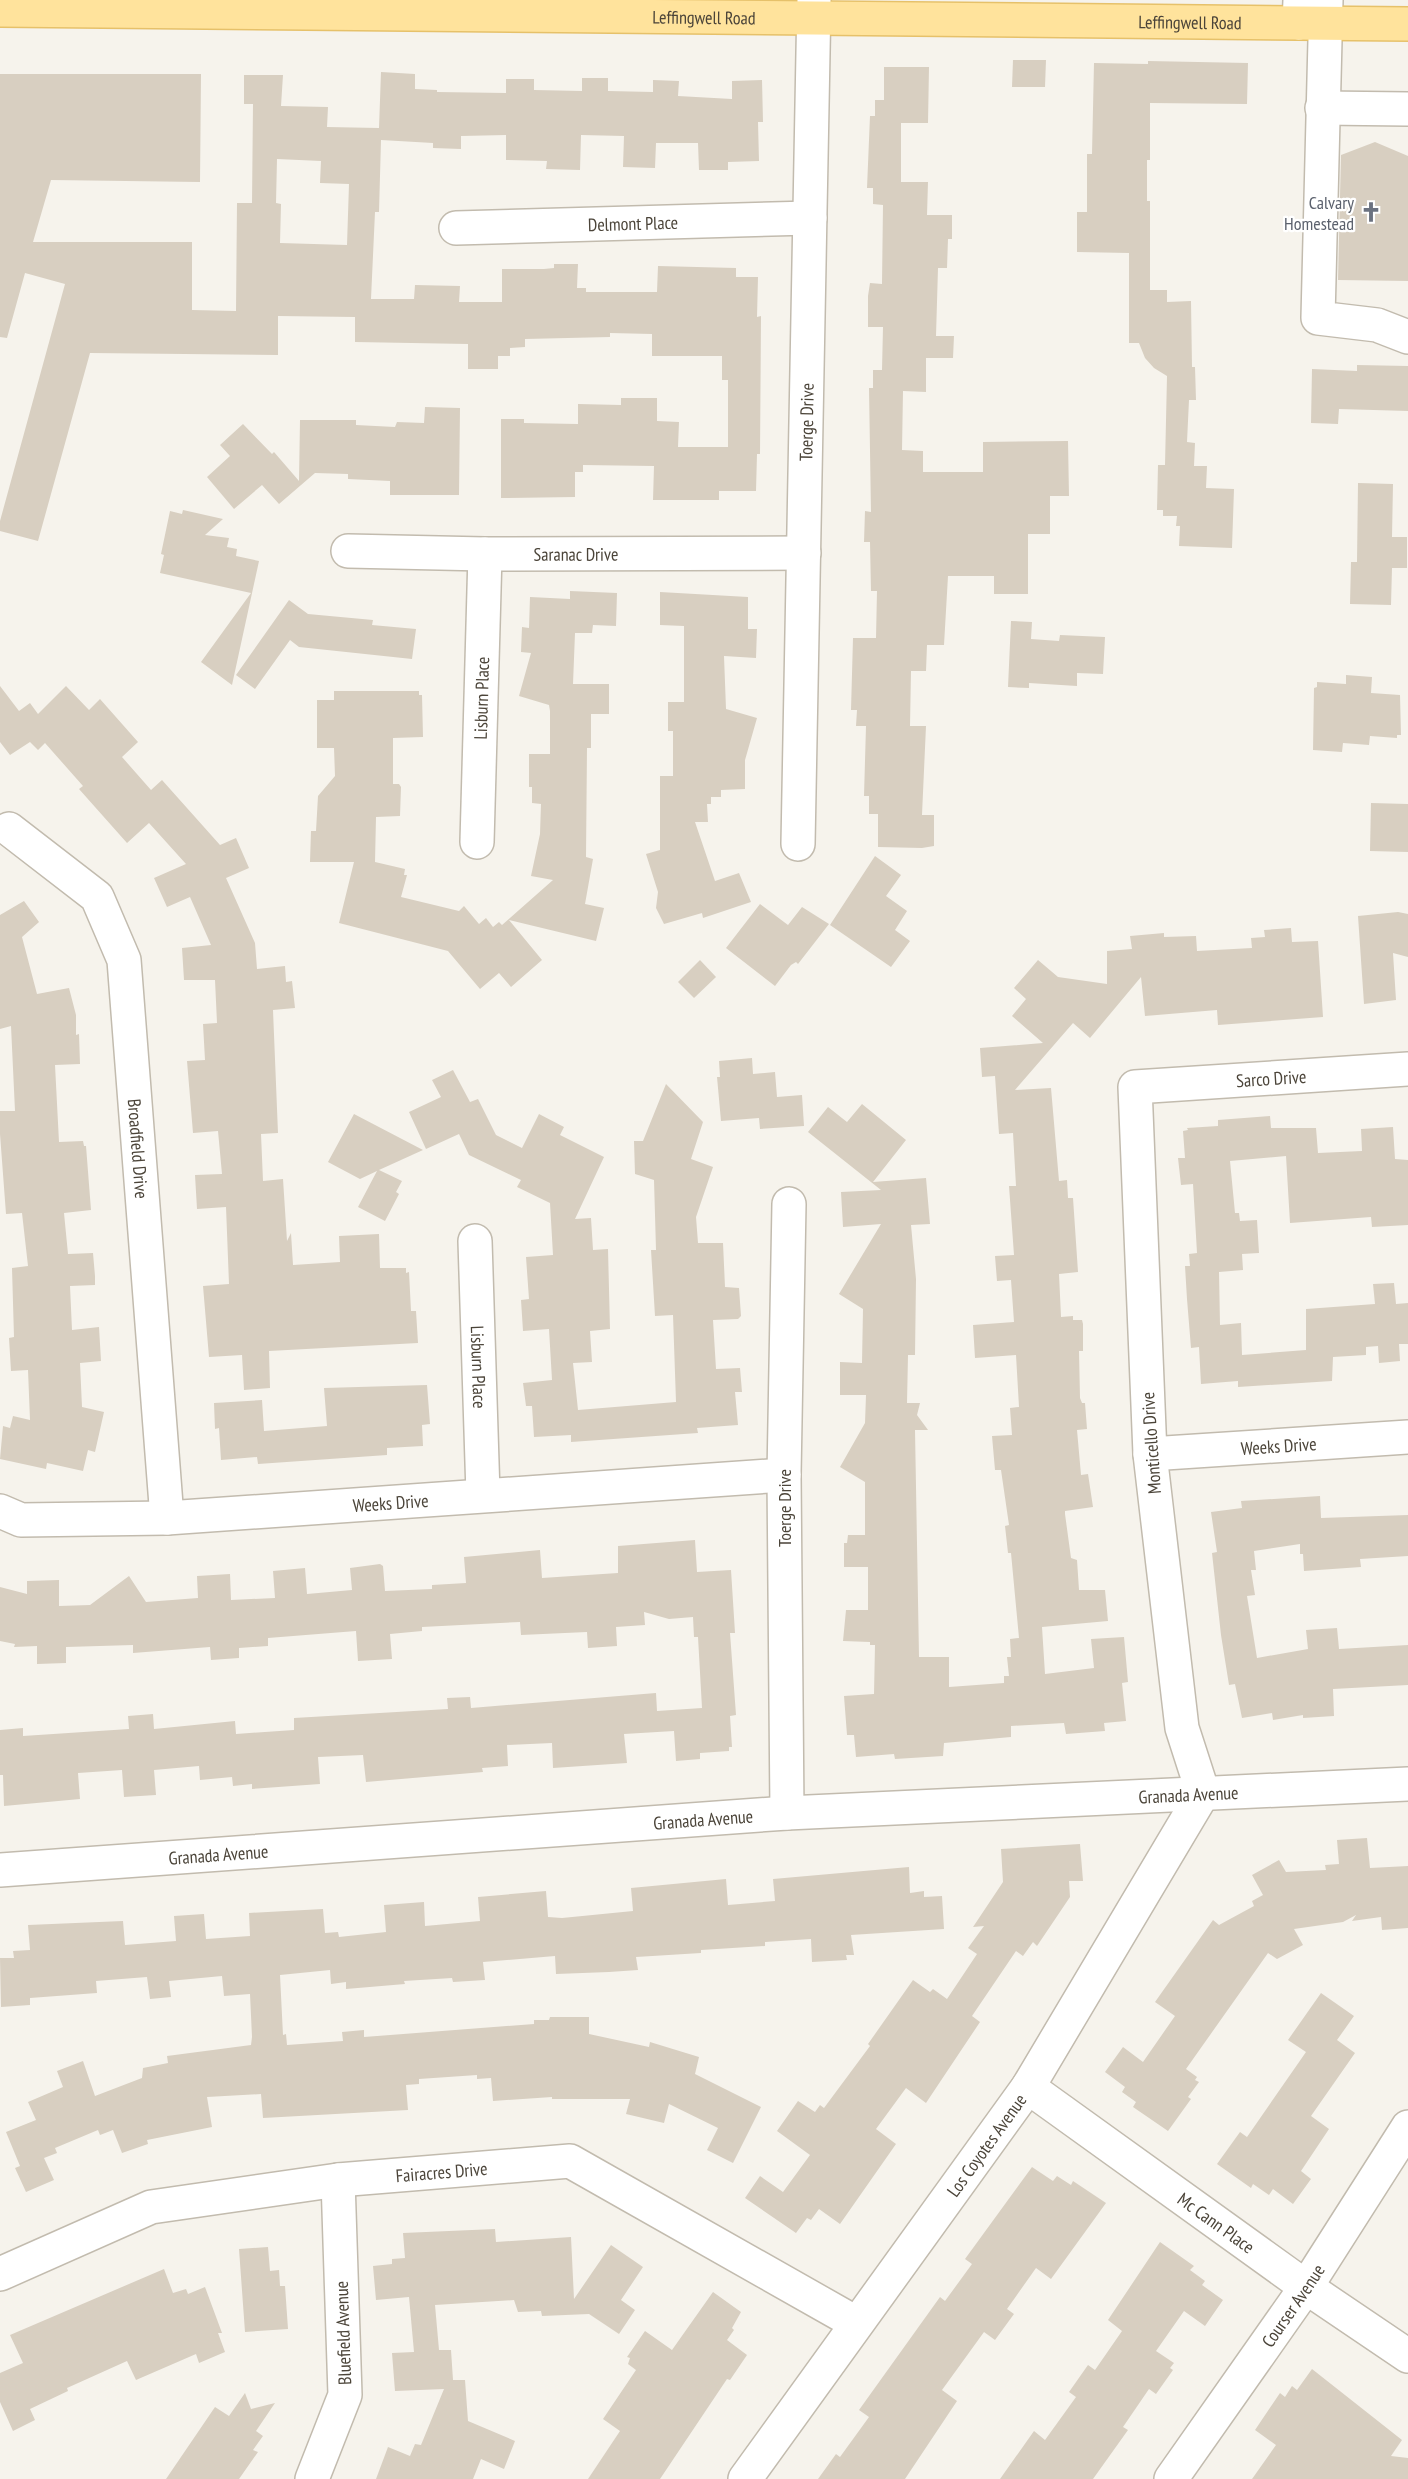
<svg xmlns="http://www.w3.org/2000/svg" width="1408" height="2479" viewBox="0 0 1408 2479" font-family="'PT Sans Narrow',sans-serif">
	<rect width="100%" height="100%" fill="#f6f3ec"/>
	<g fill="#d8cfc1" fill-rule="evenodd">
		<polygon points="1013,60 1046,60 1045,87 1012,87"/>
		<polygon points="1148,61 1248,63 1247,104 1150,103 1150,160 1147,160 1147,201 1150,201 1150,290 1167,290 1167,302 1191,301 1192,367 1195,367 1196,400 1189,400 1187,442 1195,443 1194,466 1207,466 1206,488 1234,489 1232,548 1179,546 1180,526 1176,526 1177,516 1163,516 1163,510 1157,510 1158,465 1165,465 1167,376 1154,368 1145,358 1139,343 1129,343 1129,253 1077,252 1077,212 1087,212 1087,154 1092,154 1094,63 1148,64"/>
		<polygon points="884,67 929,67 928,123 901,123 901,182 928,182 927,215 952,215 952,239 948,239 947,268 938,268 936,336 954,336 953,358 926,358 926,392 903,391 902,450 923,451 923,472 983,472 983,442 1068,441 1069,496 1050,496 1050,534 1028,534 1028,594 994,594 994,576 948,576 944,645 927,645 926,671 911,671 910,726 926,726 922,815 934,815 934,846 922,848 878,847 878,814 869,814 869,796 864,796 866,726 856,726 857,710 851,710 853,638 876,638 877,591 871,591 870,542 864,542 865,511 871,512 869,388 873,388 873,370 882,370 883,327 868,327 868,296 870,283 882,284 883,205 873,204 873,188 867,188 870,116 875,116 875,100 884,100"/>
		<path d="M 381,72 L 415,74 L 415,89 L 437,90 L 437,92 L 506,93 L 506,79 L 534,79 L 534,90 L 582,91 L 582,78 L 608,78 L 608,91 L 653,92 L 653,80 L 679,81 L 678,96 L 732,99 L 732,81 L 762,80 L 763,122 L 758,122 L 759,161 L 728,162 L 728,170 L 699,170 L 698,143 L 656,143 L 655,168 L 623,167 L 624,136 L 581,135 L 580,170 L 546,169 L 547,161 L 506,160 L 506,135 L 461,136 L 461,149 L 433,148 L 433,143 L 381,140 L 379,212 L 375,212 L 371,299 L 414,299 L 415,285 L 460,286 L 459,302 L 502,302 L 502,269 L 544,269 L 554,268 L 554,264 L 578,264 L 577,288 L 586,288 L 586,292 L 657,292 L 658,266 L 736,268 L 736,277 L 758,277 L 757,317 L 761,316 L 760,454 L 757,454 L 756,491 L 719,491 L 719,500 L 653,500 L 654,466 L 583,465 L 583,472 L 575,472 L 575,497 L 501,498 L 501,419 L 524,419 L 524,423 L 578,424 L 578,404 L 621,405 L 621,398 L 657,398 L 657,421 L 679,422 L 678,447 L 728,447 L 728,380 L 722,380 L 722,356 L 652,356 L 652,334 L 610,333 L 610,337 L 525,339 L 525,347 L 510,348 L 510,356 L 498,356 L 498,369 L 468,369 L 468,344 L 355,342 L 355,317 L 278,316 L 278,355 L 90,353 L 38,541 L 0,531 L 0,521 L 65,284 L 25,273 L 7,338 L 0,337 L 0,74 L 201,74 L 200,182 L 51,180 L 33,242 L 192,242 L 192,310 L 236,311 L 237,203 L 252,203 L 253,104 L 244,104 L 244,75 L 283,75 L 281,106 L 328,107 L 327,127 L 379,128 ZM 277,159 L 321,161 L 320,183 L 349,184 L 347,245 L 280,243 L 281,204 L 276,203 Z"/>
		<polygon points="1375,142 1408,156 1408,281 1338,280 1341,155"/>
		<polygon points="1357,365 1408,366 1408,411 1339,409 1338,424 1311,423 1312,369 1357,371"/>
		<polygon points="425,407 460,408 459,495 390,495 390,481 348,479 348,474 315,473 279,504 262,485 234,509 207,477 230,456 220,445 243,424 272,454 274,452 299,481 300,420 356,420 356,425 395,427 397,422 424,423"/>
		<polygon points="1358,483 1393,484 1392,537 1407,537 1407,568 1392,568 1391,605 1350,604 1351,562 1357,562"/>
		<polygon points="183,510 223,519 205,535 229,538 227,547 237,549 236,556 259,561 232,685 201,662 251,593 160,573 164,555 161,554 170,511 182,514"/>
		<polygon points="570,591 617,593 616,626 593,625 592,633 575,633 573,684 609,684 609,714 591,714 591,748 587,748 586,857 593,859 585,904 604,908 596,941 509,920 542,960 511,987 499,973 480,989 448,951 339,923 354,862 310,862 311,831 316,831 318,796 335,776 334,748 317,748 317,700 334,700 334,691 419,691 419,695 422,695 423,737 393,738 393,784 399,784 401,787 400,816 376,817 375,862 405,869 404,875 407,875 401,897 459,911 464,906 479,924 486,918 493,927 499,922 502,925 553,880 531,876 540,834 541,804 532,803 532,787 529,787 529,754 550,754 550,711 549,705 519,696 531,653 521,652 522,627 529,628 530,597 570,599"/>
		<polygon points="660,592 748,597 748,629 757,629 756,658 724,656 726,709 757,718 745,760 745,789 721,790 721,797 711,797 711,804 707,804 708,822 695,822 715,881 739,873 751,902 703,918 702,913 664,924 656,908 658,892 646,854 660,850 660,776 673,776 673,731 668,731 668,702 684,702 684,626 660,625"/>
		<polygon points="289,600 308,614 373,620 372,625 416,629 412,659 299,647 290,640 255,689 236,675"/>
		<polygon points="1011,621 1032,622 1031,639 1059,641 1060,635 1105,637 1103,674 1077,673 1077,686 1029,683 1029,688 1008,687"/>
		<polygon points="1346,675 1372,677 1371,693 1400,695 1401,735 1397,735 1397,738 1370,736 1369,745 1343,743 1342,752 1313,750 1314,688 1317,687 1317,682 1346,684"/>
		<polygon points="0,686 19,711 30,703 38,714 66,686 89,710 100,699 138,742 122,757 151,790 162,780 220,845 236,838 249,868 226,878 255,943 257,969 285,966 286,982 292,981 295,1008 273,1010 278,1133 261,1134 263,1181 283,1179 287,1241 291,1233 293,1265 340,1262 339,1236 379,1234 380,1268 406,1268 406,1273 409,1272 411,1311 416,1311 418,1343 269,1351 270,1388 244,1390 242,1355 209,1357 203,1286 229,1284 226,1207 197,1209 195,1175 222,1174 218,1131 193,1133 187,1061 205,1060 203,1024 217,1023 215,980 184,980 182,948 211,945 190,897 167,907 154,878 186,864 149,823 127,843 79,789 83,786 45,743 38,750 30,742 10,755 0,742"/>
		<polygon points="1371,803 1408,804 1408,852 1370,851"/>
		<polygon points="875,856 901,875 886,896 907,911 895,930 910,941 891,967 830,925"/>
		<polygon points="24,901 39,922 22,937 37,994 69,988 76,1015 76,1035 79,1034 80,1064 55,1065 59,1142 83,1141 84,1146 86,1146 91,1210 64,1213 68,1254 93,1253 95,1276 95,1285 70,1286 72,1330 99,1327 101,1361 80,1363 82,1407 104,1412 95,1452 88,1450 83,1471 47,1463 46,1469 0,1459 3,1426 10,1428 13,1416 30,1420 28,1370 11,1371 9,1338 14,1337 12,1268 28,1266 22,1213 6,1214 0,1134 0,1111 15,1111 11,1026 0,1029 0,915"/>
		<polygon points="760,904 788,925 802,907 829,924 798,964 796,962 791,965 775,986 726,948"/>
		<polygon points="1398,912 1408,914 1408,957 1393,953 1396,1000 1364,1004 1358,916"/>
		<polygon points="1291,928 1292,942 1318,941 1323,1017 1218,1025 1217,1010 1145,1016 1141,977 1090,1038 1073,1023 1015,1090 1051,1088 1059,1181 1067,1180 1068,1198 1073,1198 1078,1272 1059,1274 1061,1317 1073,1316 1073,1320 1082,1320 1083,1324 1083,1351 1079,1351 1080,1398 1082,1403 1085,1403 1087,1429 1077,1430 1081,1475 1088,1474 1093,1507 1065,1511 1065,1514 1071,1558 1077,1560 1079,1590 1105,1590 1108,1621 1042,1627 1045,1674 1094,1668 1091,1639 1124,1637 1128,1682 1122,1683 1126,1721 1104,1723 1105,1731 1066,1734 1064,1723 1011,1726 1011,1737 944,1743 943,1756 895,1759 894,1754 856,1757 854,1735 847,1735 844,1696 874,1694 875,1645 870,1645 870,1642 843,1641 846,1610 868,1610 868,1567 844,1567 844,1543 847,1543 848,1535 865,1535 865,1482 840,1467 865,1423 866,1395 840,1395 840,1362 862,1363 863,1309 839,1294 881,1224 843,1227 841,1192 881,1190 808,1132 828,1107 847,1122 862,1104 906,1140 873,1182 926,1178 930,1224 911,1225 916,1279 915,1355 908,1355 907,1403 920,1403 917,1415 928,1430 915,1430 919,1657 949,1657 949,1687 1004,1683 1004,1676 1009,1676 1007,1657 1011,1657 1010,1639 1019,1638 1011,1553 1008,1553 1005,1526 1009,1525 1001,1470 995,1470 992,1436 1012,1435 1010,1408 1019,1407 1016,1355 975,1358 973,1325 1014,1322 1011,1280 997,1281 995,1256 1014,1255 1009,1186 1016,1186 1013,1133 999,1134 995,1076 982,1077 980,1048 1043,1043 1012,1016 1026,999 1014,988 1038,960 1058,977 1107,984 1107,951 1132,949 1130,936 1164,933 1164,937 1196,936 1197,951 1252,948 1251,938 1265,937 1264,930"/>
		<polygon points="700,960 716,977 694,998 678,982"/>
		<polygon points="752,1058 753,1074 775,1072 777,1097 802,1095 804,1126 760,1129 759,1118 721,1121 717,1077 720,1077 719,1061"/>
		<polygon points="453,1070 470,1102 478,1099 496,1135 522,1148 539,1114 564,1127 560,1135 604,1157 575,1219 591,1218 593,1250 608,1249 610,1329 590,1331 592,1362 573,1363 578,1410 676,1402 673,1315 655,1316 651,1250 656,1250 654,1180 635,1174 634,1141 643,1141 666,1084 703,1122 691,1159 713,1167 696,1217 698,1243 723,1243 725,1287 739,1288 741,1316 738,1319 713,1320 716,1369 740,1368 742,1392 735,1392 738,1425 697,1428 698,1433 571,1442 571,1435 534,1437 532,1406 526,1406 523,1383 552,1380 549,1329 523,1331 521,1300 529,1299 526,1257 553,1255 550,1203 517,1187 521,1180 469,1155 459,1134 426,1149 409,1112 441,1097 432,1080"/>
		<polygon points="354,1114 423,1150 379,1170 402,1181 396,1192 399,1194 385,1221 358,1207 377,1171 360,1179 328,1162"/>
		<polygon points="1270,1116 1271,1128 1316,1128 1318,1153 1362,1151 1361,1129 1393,1127 1395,1159 1408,1160 1408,1225 1372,1227 1371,1217 1290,1223 1286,1156 1230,1161 1235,1213 1239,1213 1240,1221 1257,1220 1259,1253 1242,1254 1243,1270 1219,1272 1220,1325 1241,1323 1242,1355 1306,1350 1306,1309 1375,1304 1373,1284 1394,1283 1396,1304 1408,1303 1408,1344 1399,1344 1400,1361 1379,1363 1378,1346 1366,1347 1366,1355 1333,1357 1332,1381 1238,1387 1238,1381 1201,1384 1199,1347 1191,1348 1187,1299 1185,1266 1190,1266 1189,1254 1197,1253 1193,1184 1181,1185 1178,1158 1185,1158 1183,1131 1188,1130 1187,1128 1218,1126 1218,1120"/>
		<polygon points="427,1385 430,1424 422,1425 423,1446 387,1448 387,1455 258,1464 257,1457 221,1460 219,1428 215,1429 214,1403 262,1400 264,1431 327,1426 324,1388"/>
		<polygon points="1320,1496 1321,1518 1408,1515 1408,1556 1360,1559 1361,1567 1304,1571 1303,1554 1300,1554 1300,1544 1254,1551 1256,1570 1251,1570 1255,1595 1247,1596 1257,1658 1308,1649 1306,1630 1337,1628 1339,1649 1408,1645 1408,1685 1333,1689 1334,1716 1303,1718 1303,1715 1273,1720 1272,1713 1242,1718 1235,1684 1229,1685 1221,1635 1212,1553 1217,1552 1211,1512 1242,1508 1241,1501"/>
		<polygon points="695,1540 697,1572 731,1570 735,1633 730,1633 736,1715 730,1716 732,1747 729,1747 729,1751 700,1753 700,1759 676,1761 674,1731 624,1734 627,1763 553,1768 552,1743 507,1745 508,1766 482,1768 483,1772 366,1782 363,1755 318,1757 320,1784 252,1789 252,1784 233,1786 232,1777 200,1780 199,1766 154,1770 156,1795 124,1797 122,1770 78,1773 80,1799 4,1806 3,1775 0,1775 0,1730 23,1728 23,1736 129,1729 128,1716 153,1714 154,1729 235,1721 236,1734 294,1730 294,1718 448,1709 447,1698 470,1697 471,1708 656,1693 657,1711 702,1708 698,1637 694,1637 693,1617 669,1619 644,1612 645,1625 616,1627 617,1646 588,1648 587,1632 521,1635 520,1622 422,1627 422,1631 390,1634 392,1659 358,1661 356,1631 268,1638 268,1646 239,1648 239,1658 211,1660 210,1647 133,1653 133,1645 66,1647 66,1663 37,1664 37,1646 14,1647 15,1644 0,1641 0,1587 27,1594 27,1581 59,1580 59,1606 90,1605 129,1576 146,1602 198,1598 197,1576 230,1574 231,1600 275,1598 273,1571 305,1568 307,1594 352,1590 350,1568 380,1564 383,1566 385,1591 432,1589 432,1585 466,1583 464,1557 540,1550 542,1578 618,1573 618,1546"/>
		<polygon points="1367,1838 1370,1868 1408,1866 1408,1928 1382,1930 1381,1917 1352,1921 1356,1915 1343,1922 1294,1929 1303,1945 1277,1959 1268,1953 1186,2069 1197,2077 1195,2080 1199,2082 1188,2097 1191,2099 1168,2131 1133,2107 1136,2102 1122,2092 1125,2087 1105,2072 1123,2047 1143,2062 1175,2016 1155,2002 1213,1920 1219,1925 1254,1906 1252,1901 1263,1895 1252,1875 1279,1860 1286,1872 1326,1870 1325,1865 1339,1864 1337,1840"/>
		<polygon points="1080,1844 1083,1881 1069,1881 1070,1897 1037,1946 1033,1942 1023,1956 1016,1951 972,2016 980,2022 926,2103 906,2088 876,2129 896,2144 840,2224 819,2209 811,2220 807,2218 796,2233 745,2198 760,2176 783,2192 810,2155 777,2131 798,2101 815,2112 820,2105 824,2108 870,2046 868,2044 913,1980 930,1992 933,1989 947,1999 977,1954 968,1948 984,1926 973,1927 1003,1882 1001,1849"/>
		<polygon points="909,1867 910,1893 924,1891 924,1897 942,1896 944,1929 851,1935 854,1955 846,1955 847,1960 812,1962 811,1939 765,1942 765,1946 701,1950 701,1953 636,1957 638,1970 609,1972 556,1974 555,1956 483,1962 485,1980 453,1982 452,1978 404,1981 405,1984 346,1989 346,1982 331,1984 330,1970 280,1975 283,2035 286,2034 287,2045 343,2041 342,2032 364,2030 364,2037 534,2024 534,2020 549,2020 550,2017 589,2017 589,2034 649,2047 650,2042 699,2057 695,2074 761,2107 733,2163 707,2150 718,2128 669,2104 664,2123 626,2114 630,2099 552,2099 552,2097 493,2101 491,2078 477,2079 477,2075 419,2079 419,2084 406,2085 408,2110 263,2118 261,2094 207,2097 212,2127 147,2140 148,2144 122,2153 113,2130 100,2135 98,2130 55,2148 57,2153 44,2158 54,2180 26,2192 15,2168 20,2166 6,2132 36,2120 28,2102 63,2087 57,2071 83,2061 95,2096 142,2078 143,2068 168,2063 167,2056 251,2045 252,2037 250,1994 224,1996 222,1976 169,1981 171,1997 150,1999 147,1977 96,1981 97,1993 30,1998 30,2005 1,2007 0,1958 14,1958 13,1951 30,1950 28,1925 123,1921 125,1945 176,1941 174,1916 204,1914 206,1939 250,1936 249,1913 323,1909 325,1933 338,1932 339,1937 386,1932 384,1905 424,1902 425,1926 480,1921 478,1897 546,1891 548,1917 562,1918 633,1911 631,1888 726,1879 728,1905 775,1901 773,1879"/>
		<polygon points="1321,1993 1354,2016 1337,2040 1355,2053 1311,2116 1329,2129 1301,2171 1311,2179 1293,2204 1273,2189 1269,2195 1253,2184 1251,2188 1217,2164 1240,2132 1247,2137 1306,2052 1288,2040"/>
		<polygon points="1032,2167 1053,2181 1057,2176 1071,2185 1073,2181 1106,2203 1051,2279 1036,2268 1007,2309 1014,2314 995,2340 984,2332 942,2390 957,2401 905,2479 818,2479 836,2454 840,2457 869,2417 859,2410 940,2297 945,2301 972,2264 965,2259"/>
		<polygon points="495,2229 496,2242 571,2237 574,2299 611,2245 643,2267 621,2300 635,2310 619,2334 589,2314 542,2316 541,2311 518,2312 514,2300 435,2305 439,2350 451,2350 453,2380 465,2380 468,2421 515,2441 504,2469 481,2459 473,2479 376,2479 388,2447 410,2456 415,2444 421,2445 444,2389 395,2391 392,2353 414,2352 409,2297 376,2300 373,2266 392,2264 392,2259 405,2258 403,2233"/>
		<polygon points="1160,2242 1194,2266 1190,2270 1205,2281 1202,2285 1223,2300 1205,2326 1184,2311 1156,2351 1174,2363 1170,2368 1173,2370 1156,2394 1149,2389 1123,2427 1128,2430 1093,2479 1000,2479 1034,2431 1045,2440 1076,2397 1069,2392 1088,2365 1095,2370 1122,2331 1108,2320"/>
		<polygon points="268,2247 270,2271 279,2270 280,2286 285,2286 288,2329 245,2332 239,2249"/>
		<polygon points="164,2269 173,2293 186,2289 188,2294 205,2287 222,2333 218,2333 225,2352 199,2363 196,2354 136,2380 127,2361 67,2388 68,2391 30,2409 35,2420 13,2431 0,2402 0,2373 23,2363 10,2335"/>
		<polygon points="713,2292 741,2312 732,2328 734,2330 727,2340 747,2355 730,2380 727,2379 660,2479 588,2479 620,2431 603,2419 636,2370 628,2364 630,2358 627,2357 645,2331 672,2350"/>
		<polygon points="1312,2369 1402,2440 1391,2456 1408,2458 1408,2479 1252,2479 1276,2445 1255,2430 1280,2393 1285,2397 1292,2386 1297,2390"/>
		<polygon points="245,2393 251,2409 275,2403 256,2431 263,2436 253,2450 258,2452 239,2479 166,2479 215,2407 229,2416"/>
	</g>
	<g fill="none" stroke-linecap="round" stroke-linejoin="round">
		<g stroke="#c2bbae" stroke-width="36">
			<g id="minor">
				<polyline points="1326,0 1318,318 1377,325 1408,337"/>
				<polyline points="1299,23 1300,0"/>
				<polyline points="1322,108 1408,109"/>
				<path id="s1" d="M 456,228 L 810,218"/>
				<path id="s2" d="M 348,551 L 485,554 L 804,553"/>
				<path id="s3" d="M 9,829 L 97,897 L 124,960 L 167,1518"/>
				<path id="s4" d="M 477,842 L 485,554"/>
				<path id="s5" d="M 798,844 L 814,0"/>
				<path id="s6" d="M 475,1241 L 483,1494"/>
				<path id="s7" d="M 1150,1454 L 1408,1437"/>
				<path id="s8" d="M 0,1511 L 21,1520 L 167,1518 L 784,1475"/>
				<path id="s9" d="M 1203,1793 L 1182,1728 L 1150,1454 L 1135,1087 L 1408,1069"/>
				<polyline points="787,1813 784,1475 789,1204"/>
				<path id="s10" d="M 0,1870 L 787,1813 L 1408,1784"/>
				<path id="s11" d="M 1028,2087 L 1306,2287 L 1408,2356"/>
				<path id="s12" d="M 0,2274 L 151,2207 L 338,2180 L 570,2161 L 856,2323"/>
				<polyline points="312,2479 345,2395 338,2180"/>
				<path id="s13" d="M 745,2479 L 1028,2087 L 1203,1793"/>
				<path id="s14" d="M 1171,2479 L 1306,2287 L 1408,2127"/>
			</g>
		</g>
		<g stroke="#e6c16a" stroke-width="36">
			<g id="major">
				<path id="s15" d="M 0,10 L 1408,24"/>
			</g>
		</g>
		<use href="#minor" stroke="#fff" stroke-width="33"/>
		<use href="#major" stroke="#ffe39c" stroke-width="33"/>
	</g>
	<defs>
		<g id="church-bare" transform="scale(1.62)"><path d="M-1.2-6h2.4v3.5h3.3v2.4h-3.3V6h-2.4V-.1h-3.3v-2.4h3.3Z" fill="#6b7280" stroke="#fff" stroke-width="2.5" paint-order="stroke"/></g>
	</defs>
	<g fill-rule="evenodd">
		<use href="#church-bare" x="1371" y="212"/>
	</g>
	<g text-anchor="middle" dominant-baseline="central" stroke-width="4.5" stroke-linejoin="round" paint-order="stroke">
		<g font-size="18" fill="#4b4439" stroke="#fff">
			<text stroke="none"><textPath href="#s15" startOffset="704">Leffingwell Road</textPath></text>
			<text stroke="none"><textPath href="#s15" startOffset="1190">Leffingwell Road</textPath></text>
			<text stroke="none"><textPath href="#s1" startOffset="177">Delmont Place</textPath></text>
			<text stroke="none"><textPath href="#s5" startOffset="422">Toerge Drive</textPath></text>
			<text stroke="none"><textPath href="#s2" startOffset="228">Saranac Drive</textPath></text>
			<text stroke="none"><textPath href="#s4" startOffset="144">Lisburn Place</textPath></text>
			<text stroke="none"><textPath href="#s9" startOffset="848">Sarco Drive</textPath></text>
			<text stroke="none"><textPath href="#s3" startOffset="369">Broadfield Drive</textPath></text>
			<text stroke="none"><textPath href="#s6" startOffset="126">Lisburn Place</textPath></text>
			<text transform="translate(1151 1443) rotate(-94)">Monticello Drive</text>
			<text stroke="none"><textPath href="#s7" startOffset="129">Weeks Drive</textPath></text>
			<text stroke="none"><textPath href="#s8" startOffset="393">Weeks Drive</textPath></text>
			<text transform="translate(784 1508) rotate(-90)">Toerge Drive</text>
			<text stroke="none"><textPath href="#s10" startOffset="1191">Granada Avenue</textPath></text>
			<text stroke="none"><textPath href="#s10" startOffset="705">Granada Avenue</textPath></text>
			<text stroke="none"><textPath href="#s10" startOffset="219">Granada Avenue</textPath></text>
			<text stroke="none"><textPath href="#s13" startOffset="412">Los Coyotes Avenue</textPath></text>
			<text stroke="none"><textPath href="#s12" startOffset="458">Fairacres Drive</textPath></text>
			<text stroke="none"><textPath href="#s11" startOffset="232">Mc Cann Place</textPath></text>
			<text stroke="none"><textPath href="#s14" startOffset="212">Courser Avenue</textPath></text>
			<text transform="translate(343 2333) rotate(-92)">Bluefield Avenue</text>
		</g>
		<g font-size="18" fill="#5b616d" stroke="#fff" text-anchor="end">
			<text x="1354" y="202">Calvary<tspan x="1354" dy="21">Homestead</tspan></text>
		</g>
	</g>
</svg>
